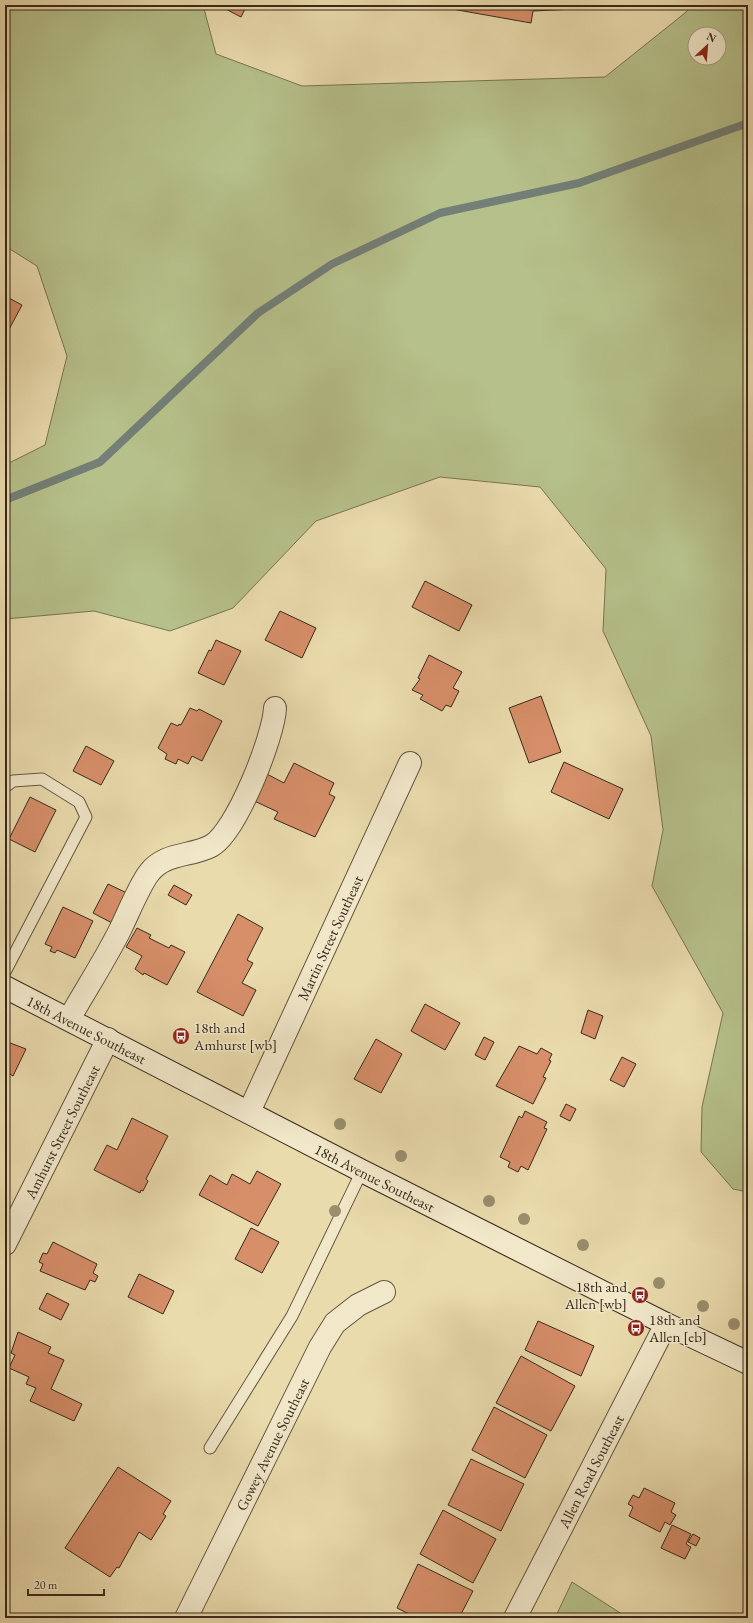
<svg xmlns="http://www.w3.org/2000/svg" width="753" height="1623" viewBox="0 0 753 1623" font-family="'EB Garamond',serif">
	<rect width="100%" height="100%" fill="#eadbad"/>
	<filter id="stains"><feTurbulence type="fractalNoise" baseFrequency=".005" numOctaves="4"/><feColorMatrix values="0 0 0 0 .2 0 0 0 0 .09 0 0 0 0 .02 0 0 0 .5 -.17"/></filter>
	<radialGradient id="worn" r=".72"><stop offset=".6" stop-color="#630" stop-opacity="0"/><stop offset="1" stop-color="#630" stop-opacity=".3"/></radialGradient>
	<g fill="#b6c08a" stroke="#777453" fill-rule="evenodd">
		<path d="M 5,5 L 203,5 L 216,54 L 302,86 L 605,77 L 685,13 L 692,5 L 748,5 L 748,1192 L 733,1189 L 701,1152 L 702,1107 L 723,1013 L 652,886 L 663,830 L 651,736 L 603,631 L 606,569 L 540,487 L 440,477 L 316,521 L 233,608 L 170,631 L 94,611 L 5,619 L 5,465 L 45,445 L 67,356 L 37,266 L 5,246 ZM 695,34 L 719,34 L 719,58 L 695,58 Z"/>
		<polygon points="572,1582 628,1618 555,1618"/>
	</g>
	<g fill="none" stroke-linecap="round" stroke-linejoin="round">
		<polyline stroke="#737f77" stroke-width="8" points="5,500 100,462 258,313 332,264 440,213 579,183 748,123"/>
	</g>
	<g fill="#d78f6a" stroke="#38291c">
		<polygon points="218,5 247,5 241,17"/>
		<polygon points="452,5 575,5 575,9 533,11 531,23 452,9"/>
		<polygon points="5,296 22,305 5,337"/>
		<polygon points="425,581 472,605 459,631 412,607"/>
		<polygon points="280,611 316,628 302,658 265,640"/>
		<polygon points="216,640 241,651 224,685 198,673 209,650 211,651"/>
		<polygon points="429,655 462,672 453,688 459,691 451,707 446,705 442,711 420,699 423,695 412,690 420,679 418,678"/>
		<polygon points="541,696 561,752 529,763 509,708"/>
		<polygon points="190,708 197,711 199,709 222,721 202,761 192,756 188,764 178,759 176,764 165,759 167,754 158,748 171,723 178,726 179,724 181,725"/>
		<polygon points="86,746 114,761 101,785 73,771"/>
		<polygon points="564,762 623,789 609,819 551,792"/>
		<polygon points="294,763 334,783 329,794 335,797 315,837 274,819 278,812 252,800 265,773 284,783"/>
		<polygon points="30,797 56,810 35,852 9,839"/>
		<polygon points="108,884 129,894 114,924 93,913"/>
		<polygon points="174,885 192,895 186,905 168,895"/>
		<polygon points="63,907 93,921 75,958 57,950 55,953 50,951 52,947 45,944"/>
		<polygon points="238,914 263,928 247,960 253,963 242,983 256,990 243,1016 197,992"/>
		<polygon points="137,928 151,935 149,938 169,948 171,945 185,952 167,985 144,973 143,975 135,969 142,956 126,947"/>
		<polygon points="425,1004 460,1023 445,1050 411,1031"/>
		<polygon points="588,1010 603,1016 595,1039 581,1033"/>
		<polygon points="484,1037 494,1042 485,1060 475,1055"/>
		<polygon points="376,1039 402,1054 381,1093 354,1079"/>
		<polygon points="5,1041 26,1049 13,1076 5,1071"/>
		<polygon points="519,1046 537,1054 541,1048 552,1054 549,1060 551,1061 543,1077 546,1078 533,1104 496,1086"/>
		<polygon points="622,1057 636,1064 624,1087 610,1080"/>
		<polygon points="566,1104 576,1109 570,1121 560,1116"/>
		<polygon points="525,1111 547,1122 544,1128 547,1129 528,1170 521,1166 518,1172 508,1167 510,1162 500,1157 519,1116 522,1118"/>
		<polygon points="132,1118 168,1136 146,1179 148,1181 143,1191 141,1190 140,1193 94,1170 107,1145 117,1150"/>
		<polygon points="257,1171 281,1184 258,1226 199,1195 210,1175 227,1185 232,1174 250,1184"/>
		<polygon points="251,1228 279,1242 262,1273 235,1259"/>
		<polygon points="53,1242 97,1264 93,1273 98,1276 95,1282 90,1280 85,1290 40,1271 43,1264 39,1262 43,1253 47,1254"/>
		<polygon points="139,1274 174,1291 163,1314 128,1297"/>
		<polygon points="47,1293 69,1304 61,1320 39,1309"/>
		<polygon points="538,1321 594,1346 581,1376 525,1350"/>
		<polygon points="18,1332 51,1347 48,1353 64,1360 51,1389 82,1404 74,1421 30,1401 36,1388 26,1384 29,1377 9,1368 15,1355 11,1353"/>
		<polygon points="521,1356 575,1386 551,1431 496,1403"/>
		<polygon points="494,1407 547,1435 525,1478 472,1450"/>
		<polygon points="471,1459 524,1484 501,1531 448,1505"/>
		<polygon points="118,1467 171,1501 163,1514 166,1516 151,1540 139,1532 119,1568 117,1567 110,1577 65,1548"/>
		<polygon points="644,1488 675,1503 671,1512 676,1515 670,1525 665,1522 660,1532 629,1516 633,1507 628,1504 633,1495 639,1498"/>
		<polygon points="443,1510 496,1539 473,1583 420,1554"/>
		<polygon points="672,1525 691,1534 686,1544 691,1547 685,1559 661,1548"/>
		<polygon points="693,1534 700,1538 696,1546 688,1542"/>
		<polygon points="418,1564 473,1591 459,1618 417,1618 397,1608"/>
	</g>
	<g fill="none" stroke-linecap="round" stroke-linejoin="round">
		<g stroke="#645640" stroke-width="13">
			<g id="lane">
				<polyline points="5,787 13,781 42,779 79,802 86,817 5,972"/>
				<polyline points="210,1448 292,1316 362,1171"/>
			</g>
		</g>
		<g stroke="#645640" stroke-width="24">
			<g id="street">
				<path d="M 69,1019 C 86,989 105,960 120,930 C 128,914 139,886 149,873 C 165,852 190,857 211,846 C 236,833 274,736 275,708"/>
				<path id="s1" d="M 249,1112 L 410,763"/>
				<path id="s2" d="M 5,1244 L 108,1039"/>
				<path id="s3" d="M 186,1618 L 320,1347 L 335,1323 L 358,1305 L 384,1292"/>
				<path id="s4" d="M 515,1618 L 666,1324"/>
			</g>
		</g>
		<g stroke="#38291c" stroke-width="24">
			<g id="secondary">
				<path id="s5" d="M 5,987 L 362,1171 L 666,1324 L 748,1363"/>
			</g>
		</g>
		<use href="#lane" stroke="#f1e8ca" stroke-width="11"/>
		<use href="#street" stroke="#f1e8ca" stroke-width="22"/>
		<use href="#secondary" stroke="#f1e8ca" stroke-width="22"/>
	</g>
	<g fill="#9a8e6d">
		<circle cx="340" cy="1124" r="6"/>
		<circle cx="401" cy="1156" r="6"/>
		<circle cx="489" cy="1201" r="6"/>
		<circle cx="335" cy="1211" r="6"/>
		<circle cx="524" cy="1219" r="6"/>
		<circle cx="583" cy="1245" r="6"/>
		<circle cx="659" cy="1283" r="6"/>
		<circle cx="703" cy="1306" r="6"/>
		<circle cx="734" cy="1324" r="6"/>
	</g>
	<defs>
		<g id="bus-disc" transform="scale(0.9)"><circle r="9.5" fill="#8f2418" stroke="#f1e8ca"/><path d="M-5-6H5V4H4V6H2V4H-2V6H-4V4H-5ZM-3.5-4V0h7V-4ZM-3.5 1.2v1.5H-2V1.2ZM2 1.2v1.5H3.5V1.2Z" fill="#fff"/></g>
	</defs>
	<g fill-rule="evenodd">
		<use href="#bus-disc" x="181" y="1036"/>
		<use href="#bus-disc" x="640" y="1295"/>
		<use href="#bus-disc" x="636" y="1328"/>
	</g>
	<g text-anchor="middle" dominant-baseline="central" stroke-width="3" stroke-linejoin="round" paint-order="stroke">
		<g font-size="15" fill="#38291c" stroke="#f1e8ca">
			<text stroke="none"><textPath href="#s1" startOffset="192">Martin Street Southeast</textPath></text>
			<text stroke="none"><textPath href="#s5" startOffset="92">18th Avenue Southeast</textPath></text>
			<text stroke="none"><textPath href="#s2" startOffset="126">Amhurst Street Southeast</textPath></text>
			<text stroke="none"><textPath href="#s5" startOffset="416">18th Avenue Southeast</textPath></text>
			<text stroke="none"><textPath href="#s3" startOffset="194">Gowey Avenue Southeast</textPath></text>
			<text stroke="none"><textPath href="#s4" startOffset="165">Allen Road Southeast</textPath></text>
		</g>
		<g font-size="15" fill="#38291c" stroke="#f1e8ca" text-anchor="start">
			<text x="194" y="1027">18th and<tspan x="194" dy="17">Amhurst [wb]</tspan></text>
			<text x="627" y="1286" text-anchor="end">18th and<tspan x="627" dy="17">Allen [wb]</tspan></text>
			<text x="649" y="1319">18th and<tspan x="649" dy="17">Allen [eb]</tspan></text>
		</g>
	</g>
	<rect width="753" height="1623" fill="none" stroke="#eadbad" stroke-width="20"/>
	<rect x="6" y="6" width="741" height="1611" fill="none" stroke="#38291c" stroke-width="2"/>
	<rect x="10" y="10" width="733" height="1603" fill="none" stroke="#38291c"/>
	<g transform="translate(707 46) rotate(26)"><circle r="19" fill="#f1e8ca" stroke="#a79c84"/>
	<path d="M0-3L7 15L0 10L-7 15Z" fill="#8f2418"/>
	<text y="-6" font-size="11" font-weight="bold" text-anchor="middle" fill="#38291c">N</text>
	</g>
	<path d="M28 1589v6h76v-6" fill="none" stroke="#38291c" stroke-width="2"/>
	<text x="34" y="1589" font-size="12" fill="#38291c" stroke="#f1e8ca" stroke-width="3" paint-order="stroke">20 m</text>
	<rect width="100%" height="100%" filter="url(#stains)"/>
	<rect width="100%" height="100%" fill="url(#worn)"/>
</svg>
